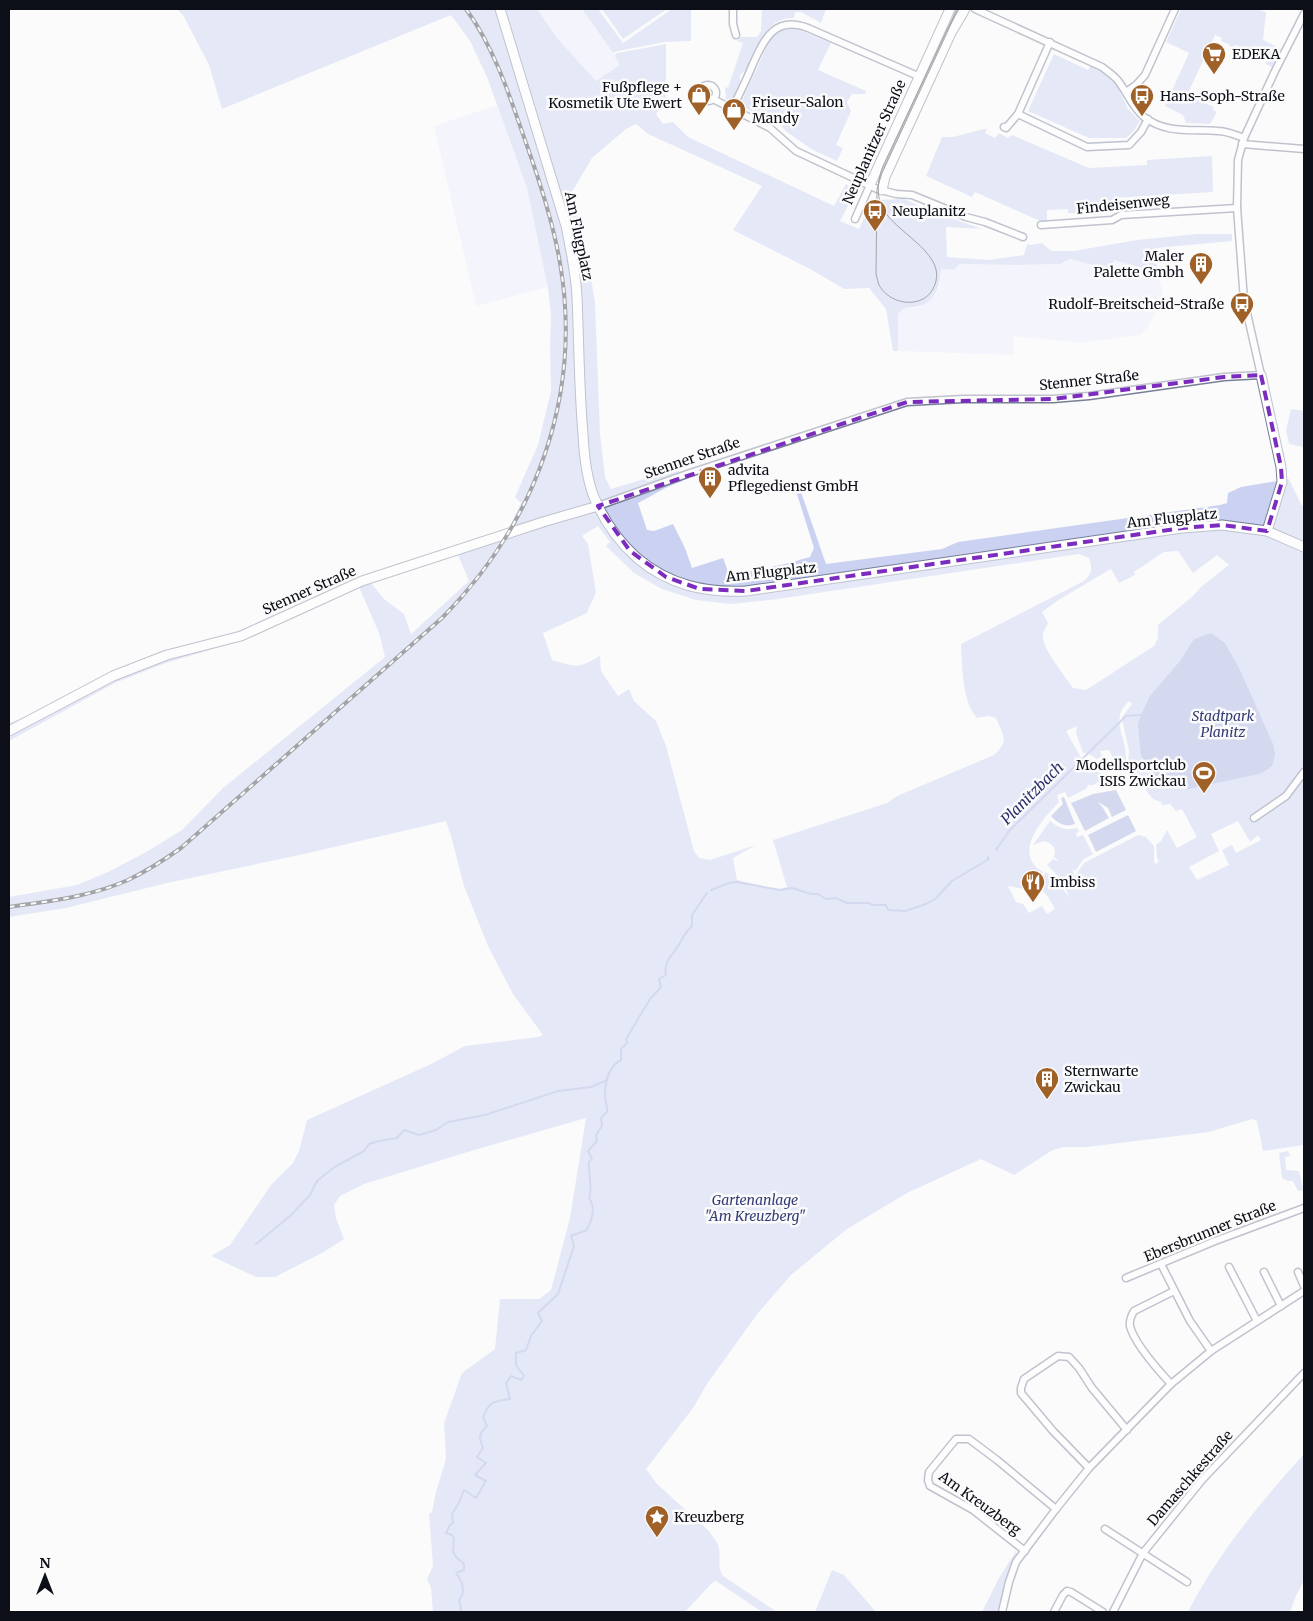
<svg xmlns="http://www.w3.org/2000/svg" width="1313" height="1621" viewBox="0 0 1313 1621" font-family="Merriweather,serif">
	<rect width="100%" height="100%" fill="#fbfbfb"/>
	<g fill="#ebeefc">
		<polygon points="537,9 582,9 621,65 596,81 557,38"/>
		<polygon points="497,105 527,188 548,287 476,306 434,126"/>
		<polygon points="1070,259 1111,270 1114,260 1157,272 1163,294 1149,326 1140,335 1082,343 1014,336 1013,355 898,351 898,314 904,308 916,308 935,295 940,285 941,269 959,264 1017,265 1060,264"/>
	</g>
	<g fill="#cbd2f1" fill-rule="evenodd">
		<path d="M 177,9 L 537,9 L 557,38 L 596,81 L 620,65 L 614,55 L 618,53 L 666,44 L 666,99 L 656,114 L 663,124 L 673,122 L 688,137 L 834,206 L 846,184 L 856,190 L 840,221 L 859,229 L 872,200 L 904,199 L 934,212 L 982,229 L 946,227 L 947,257 L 989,260 L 1024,255 L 1027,244 L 1031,245 L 1042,243 L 1051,251 L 1074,251 L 1137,240 L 1197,234 L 1232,234 L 1232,241 L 1156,248 L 1157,272 L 1114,260 L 1111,270 L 1070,259 L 1060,264 L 1017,265 L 959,264 L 954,270 L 941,269 C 939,295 932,307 904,308 L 898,314 L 898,351 L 893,351 L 886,309 L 869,288 L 844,289 L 810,269 L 733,230 L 762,186 L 648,134 L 636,124 L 626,129 L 592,158 L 572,192 L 587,252 L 595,303 L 600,433 L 605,477 L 611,489 L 657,475 L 679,471 L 683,481 C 666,486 654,495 638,503 L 647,530 L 654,531 L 673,524 L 685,548 L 692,568 L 723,558 L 729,574 L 735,574 L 785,564 L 810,557 L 814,548 L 796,491 L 804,489 L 801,492 L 826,564 L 942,549 L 958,542 L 1220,505 L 1227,503 L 1228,493 L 1241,487 L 1289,479 L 1302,506 L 1304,503 L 1304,1145 L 1263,1151 L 1257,1121 L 1252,1119 L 1209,1132 L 1087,1147 L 1063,1147 L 1051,1151 L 1014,1175 L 981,1159 L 907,1193 L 847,1229 L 791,1275 L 758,1313 L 707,1384 L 693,1408 L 646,1469 L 657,1484 L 709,1531 C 712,1536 718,1542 719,1548 C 721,1559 717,1566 723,1576 L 777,1612 L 762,1612 L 716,1581 L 712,1583 L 685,1612 L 433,1612 L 431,1588 L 427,1579 L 433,1566 L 429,1514 L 432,1512 L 436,1492 L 446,1459 L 444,1423 L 462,1373 L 495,1349 L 500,1299 L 539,1299 L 551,1290 L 570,1218 L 586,1118 L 471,1151 L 364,1184 L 340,1196 L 334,1205 L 336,1218 L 344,1239 L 322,1253 L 275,1277 L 256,1277 L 211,1256 L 230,1245 L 271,1185 L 293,1163 L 299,1151 L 307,1120 L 429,1065 L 465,1046 L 538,1037 L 543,1035 L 513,994 L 488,946 L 464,886 L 451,836 L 446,821 L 304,854 L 167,883 L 66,908 L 9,917 L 9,897 L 77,885 L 108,872 L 148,851 L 182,830 L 223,788 L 385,657 L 379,633 L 359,587 L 236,642 L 163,664 L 115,683 L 9,741 L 9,723 L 36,713 L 97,679 L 167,653 L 241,630 L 354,579 L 359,587 L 371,583 L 384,599 L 404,614 L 411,634 L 469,581 L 458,555 L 504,539 L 521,503 L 515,497 L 538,445 L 551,391 L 550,346 L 551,316 L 548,288 L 527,188 L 487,77 L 470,41 L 451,15 L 222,109 L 209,65 L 183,15 ZM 598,526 L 610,542 L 606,546 L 634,573 L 662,589 L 696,600 L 731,604 L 778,599 L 1079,554 L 1089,558 C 1092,568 1093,573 1084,581 L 961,644 C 962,665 962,702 977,718 L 989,716 L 996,718 C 1003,736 1010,741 994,755 L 897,796 L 887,803 L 773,840 L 787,887 L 779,889 L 770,888 L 737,880 L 733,858 L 756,845 L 710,860 L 699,858 L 694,851 L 666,746 L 656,721 L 634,701 L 629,689 L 618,696 L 601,671 L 600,656 C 578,669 576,667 552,660 L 543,633 L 587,613 C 589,605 594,600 596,592 L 588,544 L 582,536 ZM 1178,551 L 1193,573 L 1217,555 L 1229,565 L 1201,587 L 1193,596 L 1158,625 L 1158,638 L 1154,646 L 1086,690 L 1073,688 C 1066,677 1044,651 1043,638 C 1042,633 1046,627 1048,623 L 1042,612 L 1060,599 L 1111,569 L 1119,583 L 1135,575 L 1134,572 L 1164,552 ZM 1129,701 L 1132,704 L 1122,717 C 1123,727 1126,736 1128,746 C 1130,751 1128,760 1128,766 L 1136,764 L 1139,768 L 1136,772 C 1144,778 1147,780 1146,791 L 1153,799 L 1161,802 L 1162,805 L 1170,804 L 1176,811 L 1182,809 L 1197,837 L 1177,848 L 1167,830 L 1161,841 L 1156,845 L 1157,858 L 1159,861 L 1156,864 L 1154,862 L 1154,846 L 1146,837 L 1138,835 L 1084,863 L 1075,876 L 1072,869 L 1069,867 L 1075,871 L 1083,860 L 1093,854 L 1083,835 L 1077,837 L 1076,834 L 1079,831 L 1077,828 C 1066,831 1059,828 1050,821 L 1033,845 L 1044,841 C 1052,843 1057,848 1054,857 L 1060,862 L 1053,859 L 1047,865 L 1063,881 L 1069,898 L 1056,878 L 1045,872 L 1037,892 L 1042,890 L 1048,897 L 1055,909 L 1047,914 L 1042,906 L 1029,913 L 1023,904 L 1016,902 L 1008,886 L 1030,890 L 1039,882 L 1043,872 C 1011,853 1043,819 1059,802 L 1057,795 L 1065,792 L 1068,798 L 1086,789 L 1088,785 L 1094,785 L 1103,778 L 1099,772 L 1091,772 L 1090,768 L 1094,765 L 1080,756 L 1066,731 L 1077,726 L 1076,733 L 1083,753 L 1089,754 L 1097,759 L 1102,756 L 1100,751 L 1109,750 L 1115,762 L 1118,760 L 1124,762 L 1125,766 C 1131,741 1107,721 1129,701 ZM 1238,821 L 1250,842 L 1258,835 L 1261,840 L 1236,853 L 1232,845 L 1222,850 L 1229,865 L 1197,880 L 1189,867 L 1219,851 L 1211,834 Z"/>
		<polygon points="582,9 598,9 623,43 672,9 691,9 691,41 665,42 618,51 613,53"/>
		<polygon points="602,9 667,9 623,39"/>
		<path d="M 769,9 L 826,9 L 821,23 L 801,12 L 795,12 L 794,18 C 757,18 761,61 740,75 L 740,83 L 729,104 L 726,100 L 725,87 L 728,88 L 743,43 L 737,41 L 739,37 L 757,37 L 761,31 L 762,10 L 768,10 Z"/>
		<polygon points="1181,9 1257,9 1266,12 1263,40 1281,49 1272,67 1266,64 1267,59 1236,45 1232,48 1228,44 1221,41 1222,38 1215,35 1187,95 1214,107 1213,110 1217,112 1210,124 1186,123 1183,115 1165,106 1189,53 1166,42"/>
		<polygon points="788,28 797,29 831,43 818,70 866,91 865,94 852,94 847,102 851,111 836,145 843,148 837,161 813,150 788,133 779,124 743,107 742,101 771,37 779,31"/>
		<polygon points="1054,54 1088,70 1091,64 1108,74 1115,82 1128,109 1140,121 1133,132 1126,138 1089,138 1028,111"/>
		<polygon points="984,129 987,129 985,133 995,138 999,133 1008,138 1012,135 1089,168 1147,165 1147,160 1212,156 1213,192 1113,198 1113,212 1068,213 1068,209 1047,210 1047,221 1040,221 975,192 972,197 926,176 942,137 953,137"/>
		<polygon points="1291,409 1304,411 1304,447 1289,444 1286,430"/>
		<polygon points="1288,1151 1290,1156 1285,1157 1286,1170 1299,1171 1303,1190 1298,1191 1293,1181 1288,1181 1282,1178 1279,1153"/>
		<path d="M 1304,1454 L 1304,1580 L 1296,1596 L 1290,1612 L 1188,1612 C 1218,1553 1260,1503 1304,1454 Z"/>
		<polygon points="1016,1551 1017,1555 1009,1572 1002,1604 997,1612 982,1612 999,1578"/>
		<polygon points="832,1570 844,1575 876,1612 815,1612"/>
	</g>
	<g fill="#a5afdf">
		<polygon points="1211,633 1225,643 1240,670 1273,744 1275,755 1272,766 1262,773 1254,775 1189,789 1158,780 1141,756 1138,724 1141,715 1150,696 1180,661 1194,639"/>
		<polygon points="1116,790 1126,810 1112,817 1108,808 1098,802 1103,808 1109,818 1085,831 1071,803 1093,794"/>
		<path d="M 1064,797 L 1075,824 C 1066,828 1057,823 1051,816 L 1063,804 L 1061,798 Z"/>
		<polygon points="1128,815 1136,831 1096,852 1088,835"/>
	</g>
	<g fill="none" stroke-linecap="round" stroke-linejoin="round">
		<g stroke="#a5afdf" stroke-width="2">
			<polyline points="996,850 1009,831 1126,716 1141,715"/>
			<polyline points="711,890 729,883 737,882 780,890 792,888 811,894 818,894 826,899 836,898 847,903 868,903 873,905 886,905 888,910 905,911 926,904 935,899 952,881 989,859 988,857"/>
			<polyline points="256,1244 290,1216 310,1195 317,1181 333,1168 364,1151 369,1144 379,1141 397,1138 404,1130 419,1135 436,1130 448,1122 485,1115 558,1091 591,1087 607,1080"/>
			<path d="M 460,1612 L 461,1608 L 459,1600 C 467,1591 462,1581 456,1573 L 464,1570 L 464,1564 L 456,1557 L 453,1552 L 454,1538 L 452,1535 L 446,1533 L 450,1525 L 453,1523 L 452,1514 L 459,1503 L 464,1490 L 476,1498 L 486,1481 L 475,1475 L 486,1463 L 477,1457 L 483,1448 C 479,1438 478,1434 487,1426 L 483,1417 C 490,1401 494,1401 510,1399 L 506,1383 L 511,1376 L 521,1380 L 524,1376 L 516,1365 L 516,1353 L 526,1350 L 531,1336 L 542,1321 L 538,1313 L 558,1294 L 574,1246 L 571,1236 L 587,1230 C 592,1219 596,1208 589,1198 C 593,1190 588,1172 589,1162 L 592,1158 L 588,1151 L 597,1141 L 596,1135 L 602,1126 L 601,1118 L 607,1112 C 608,1106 605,1102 605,1096 C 605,1081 608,1067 621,1060 L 621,1049 L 627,1043 L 626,1039 L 650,999 L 661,987 L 659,979 L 666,975 C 663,962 672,956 678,946 C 683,938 685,932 692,926 L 692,915 L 707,893"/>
		</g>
		<g stroke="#787e97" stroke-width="9">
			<g id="street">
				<polyline points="733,9 733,24 736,35"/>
				<path d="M 975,9 L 1102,67 C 1108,72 1115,76 1119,82 C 1128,94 1132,107 1144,117 C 1166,134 1191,129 1218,131 C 1227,131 1235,135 1244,138"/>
				<circle cx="708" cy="93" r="8"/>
				<polyline points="1126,92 1136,85 1145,75 1175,9"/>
				<polyline points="713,99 770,128 796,151 877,189 896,194 912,195 966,217 985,222 1023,237"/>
				<path d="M 732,109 C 739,95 746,81 752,66 C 764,40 774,15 808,28 L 918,76"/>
				<polyline points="1018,114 1087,147 1129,145 1141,132 1148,119"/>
				<polyline points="1004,127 1006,128 1018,114 1050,42"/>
				<polyline points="1242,144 1304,149"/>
				<polyline points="855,219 870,185"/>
				<polyline points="1041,225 1112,220 1121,215 1237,208"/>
				<polyline points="598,506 687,474 907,402 963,399 1053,399 1089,396 1224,377 1261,375 1244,300 1237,208 1238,160 1244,138 1275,71 1304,14"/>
				<polyline points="1254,818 1286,796 1304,772"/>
				<polyline points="1161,1264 1190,1321 1211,1351"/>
				<polyline points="1229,1267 1257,1321"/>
				<polyline points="1264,1272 1281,1306"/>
				<polyline points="1298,1272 1304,1286"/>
				<polyline points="1126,1278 1215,1241 1304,1208"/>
				<path d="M 1171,1384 C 1159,1371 1134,1343 1130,1326 C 1129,1320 1131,1316 1134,1311 L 1174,1291"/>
				<polyline points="1089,1468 1053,1431 1021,1393 1021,1388 1024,1379 1058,1356 1069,1357 1079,1368 1092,1388 1127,1430"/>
				<polyline points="1105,1529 1187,1582"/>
				<polyline points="1025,1551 973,1510 930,1486 928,1480 929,1472 956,1439 969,1439 997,1460 1056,1509"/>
				<polyline points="1002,1612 1009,1582 1016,1562 1056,1509 1089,1468 1171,1384 1211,1351 1304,1291"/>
				<polyline points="1054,1612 1063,1595 1067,1591 1071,1592 1103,1612"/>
				<polyline points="1113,1612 1143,1553 1202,1480 1304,1373"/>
			</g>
		</g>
		<g stroke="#787e97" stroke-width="11">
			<g id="secondary">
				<path d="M 500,9 L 566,226 C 571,250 576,274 577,297 C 579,343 579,388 583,434 C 584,455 586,477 594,497 C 604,521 618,541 637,558 C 669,585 705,593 746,591 L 1182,528 L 1222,525 L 1267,531 L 1304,547"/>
				<polyline points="870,185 950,9"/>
				<polyline points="882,190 885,177 951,33 965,9"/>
				<polyline points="1261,375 1281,467 1282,482 1267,531"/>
				<polyline points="9,731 113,676 167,655 241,636 362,581 543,522 598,506"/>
			</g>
		</g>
		<use href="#street" stroke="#fff" stroke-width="6"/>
		<use href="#secondary" stroke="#fff" stroke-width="9"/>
		<path stroke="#383a41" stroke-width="1" d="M 957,9 L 883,166 C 878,178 876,195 882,207 C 894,232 943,251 936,281 C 934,289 930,295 923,299 C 908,307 887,300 879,285 C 878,282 877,278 876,274 L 877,189 L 882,173 L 958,9"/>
		<g stroke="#383a41" stroke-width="4">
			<path id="rail" d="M 9,907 C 49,901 90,897 128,880 C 147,871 164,860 181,848 L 442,618 C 535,524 583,396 560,263 C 553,222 540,182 526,143 C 510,97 495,49 466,9"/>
		</g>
		<use href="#rail" stroke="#fbfbfb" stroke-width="2" stroke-dasharray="5.5" stroke-linecap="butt"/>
	</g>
	<path d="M0 0H1313V1621H0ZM 1261,375 L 1281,467 L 1282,482 L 1267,531 L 1222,525 L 1182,528 L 746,591 L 700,589 L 666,577 L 630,551 L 598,506 L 907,402 L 1053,399 L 1224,377 Z" fill="#fbfbfb" fill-opacity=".55" fill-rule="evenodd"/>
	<path fill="none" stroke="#7b2cbf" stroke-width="4" stroke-dasharray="10 6" stroke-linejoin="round" d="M 1261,375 L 1281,467 L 1282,482 L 1267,531 L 1222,525 L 1182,528 L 746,591 L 700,589 L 666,577 L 630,551 L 598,506 L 907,402 L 1053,399 L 1224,377 Z"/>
	<defs>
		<g id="supermarket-pin" transform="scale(1.25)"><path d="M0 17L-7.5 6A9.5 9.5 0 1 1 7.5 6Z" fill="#a06129" stroke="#fbfbfb"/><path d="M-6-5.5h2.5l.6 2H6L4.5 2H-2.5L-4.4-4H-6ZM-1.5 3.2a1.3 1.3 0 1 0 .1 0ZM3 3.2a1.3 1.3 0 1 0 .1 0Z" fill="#fff"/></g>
		<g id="shop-pin" transform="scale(1.25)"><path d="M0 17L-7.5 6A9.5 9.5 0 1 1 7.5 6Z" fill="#a06129" stroke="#fbfbfb"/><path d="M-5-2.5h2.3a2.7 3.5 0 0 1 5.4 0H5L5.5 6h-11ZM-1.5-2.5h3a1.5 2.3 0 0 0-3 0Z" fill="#fff"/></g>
		<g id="bus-pin" transform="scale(1.25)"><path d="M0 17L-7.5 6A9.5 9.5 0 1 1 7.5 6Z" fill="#a06129" stroke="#fbfbfb"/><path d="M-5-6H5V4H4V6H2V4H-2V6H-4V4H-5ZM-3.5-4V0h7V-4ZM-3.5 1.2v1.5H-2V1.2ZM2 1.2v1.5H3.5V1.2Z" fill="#fff"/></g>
		<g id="building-pin" transform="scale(1.25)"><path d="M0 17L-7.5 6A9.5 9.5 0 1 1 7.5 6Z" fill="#a06129" stroke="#fbfbfb"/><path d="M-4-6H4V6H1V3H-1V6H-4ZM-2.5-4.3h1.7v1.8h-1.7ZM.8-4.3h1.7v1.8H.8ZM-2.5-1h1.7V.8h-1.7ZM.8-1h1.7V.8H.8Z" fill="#fff"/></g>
		<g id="stadium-pin" transform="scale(1.25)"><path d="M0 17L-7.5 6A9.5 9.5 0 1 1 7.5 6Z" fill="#a06129" stroke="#fbfbfb"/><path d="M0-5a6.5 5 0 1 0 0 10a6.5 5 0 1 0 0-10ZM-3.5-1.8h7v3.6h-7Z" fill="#fff"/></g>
		<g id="restaurant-pin" transform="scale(1.25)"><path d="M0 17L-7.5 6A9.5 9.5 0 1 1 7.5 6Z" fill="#a06129" stroke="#fbfbfb"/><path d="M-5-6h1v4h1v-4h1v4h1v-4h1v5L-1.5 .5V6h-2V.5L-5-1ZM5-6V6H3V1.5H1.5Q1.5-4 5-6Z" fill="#fff"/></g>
		<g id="sight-pin" transform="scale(1.25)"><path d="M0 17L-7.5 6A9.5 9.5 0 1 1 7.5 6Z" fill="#a06129" stroke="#fbfbfb"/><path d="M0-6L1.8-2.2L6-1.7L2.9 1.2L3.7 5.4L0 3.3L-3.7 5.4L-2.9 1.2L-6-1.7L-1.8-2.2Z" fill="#fff"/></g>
	</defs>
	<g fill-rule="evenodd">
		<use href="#supermarket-pin" x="1214" y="54"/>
		<use href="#shop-pin" x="699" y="95"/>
		<use href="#bus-pin" x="1142" y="96"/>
		<use href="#shop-pin" x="734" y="110"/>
		<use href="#bus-pin" x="875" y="211"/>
		<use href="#building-pin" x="1201" y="264"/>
		<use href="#bus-pin" x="1242" y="304"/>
		<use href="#building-pin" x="710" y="478"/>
		<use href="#stadium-pin" x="1204" y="773"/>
		<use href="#restaurant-pin" x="1033" y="882"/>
		<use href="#building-pin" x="1047" y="1079"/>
		<use href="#sight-pin" x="657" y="1517"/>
	</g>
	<g text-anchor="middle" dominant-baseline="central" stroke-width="5" stroke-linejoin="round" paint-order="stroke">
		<g font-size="14" fill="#0d0f18" stroke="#fbfbfb" text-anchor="start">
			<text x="1232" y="54">EDEKA</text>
			<text x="682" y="87" text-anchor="end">Fußpflege +<tspan x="682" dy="16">Kosmetik Ute Ewert</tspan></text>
			<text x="1160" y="96">Hans-Soph-Straße</text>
			<text x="752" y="102">Friseur-Salon<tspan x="752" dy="16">Mandy</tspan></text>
			<text x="892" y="211">Neuplanitz</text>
			<text x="1184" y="256" text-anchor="end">Maler<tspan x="1184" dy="16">Palette Gmbh</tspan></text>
			<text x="1224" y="304" text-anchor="end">Rudolf-Breitscheid-Straße</text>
			<text x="728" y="470">advita<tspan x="728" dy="16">Pflegedienst GmbH</tspan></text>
			<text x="1186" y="765" text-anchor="end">Modellsportclub<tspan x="1186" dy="16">ISIS Zwickau</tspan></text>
			<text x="1050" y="882">Imbiss</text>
			<text x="1064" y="1071">Sternwarte<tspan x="1064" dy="16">Zwickau</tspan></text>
			<text x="674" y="1517">Kreuzberg</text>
		</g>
		<g font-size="14" fill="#0d0f18" stroke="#fbfbfb">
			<text transform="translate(874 142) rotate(-66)">Neuplanitzer Straße</text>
			<text transform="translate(1123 204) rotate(-6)">Findeisenweg</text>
			<text transform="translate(579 236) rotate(78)">Am Flugplatz</text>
			<text transform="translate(1089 380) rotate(-6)">Stenner Straße</text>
			<text transform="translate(692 458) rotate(-19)">Stenner Straße</text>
			<text transform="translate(1172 518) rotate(-6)">Am Flugplatz</text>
			<text transform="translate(771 572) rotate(-6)">Am Flugplatz</text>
			<text transform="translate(309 590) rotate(-24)">Stenner Straße</text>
			<text transform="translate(1210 1231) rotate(-22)">Ebersbrunner Straße</text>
			<text transform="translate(1190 1478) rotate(-49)">Damaschkestraße</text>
			<text transform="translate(980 1503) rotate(36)">Am Kreuzberg</text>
		</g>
		<g font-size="14" font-style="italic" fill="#343c76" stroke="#fbfbfb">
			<text x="1223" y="716">Stadtpark<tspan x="1223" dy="16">Planitz</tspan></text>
			<text x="755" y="1200">Gartenanlage<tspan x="755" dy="16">"Am Kreuzberg"</tspan></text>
		</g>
		<g font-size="15" font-style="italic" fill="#2b326b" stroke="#fbfbfb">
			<text transform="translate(1032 793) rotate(-45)">Planitzbach</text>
		</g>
	</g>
	<rect width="1313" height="1621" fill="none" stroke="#0d0f18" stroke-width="20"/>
	<g transform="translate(45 1576)" stroke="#fbfbfb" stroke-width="4" paint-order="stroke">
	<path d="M0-4L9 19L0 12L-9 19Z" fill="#0d0f18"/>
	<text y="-8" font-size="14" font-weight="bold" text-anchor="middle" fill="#0d0f18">N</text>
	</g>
</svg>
